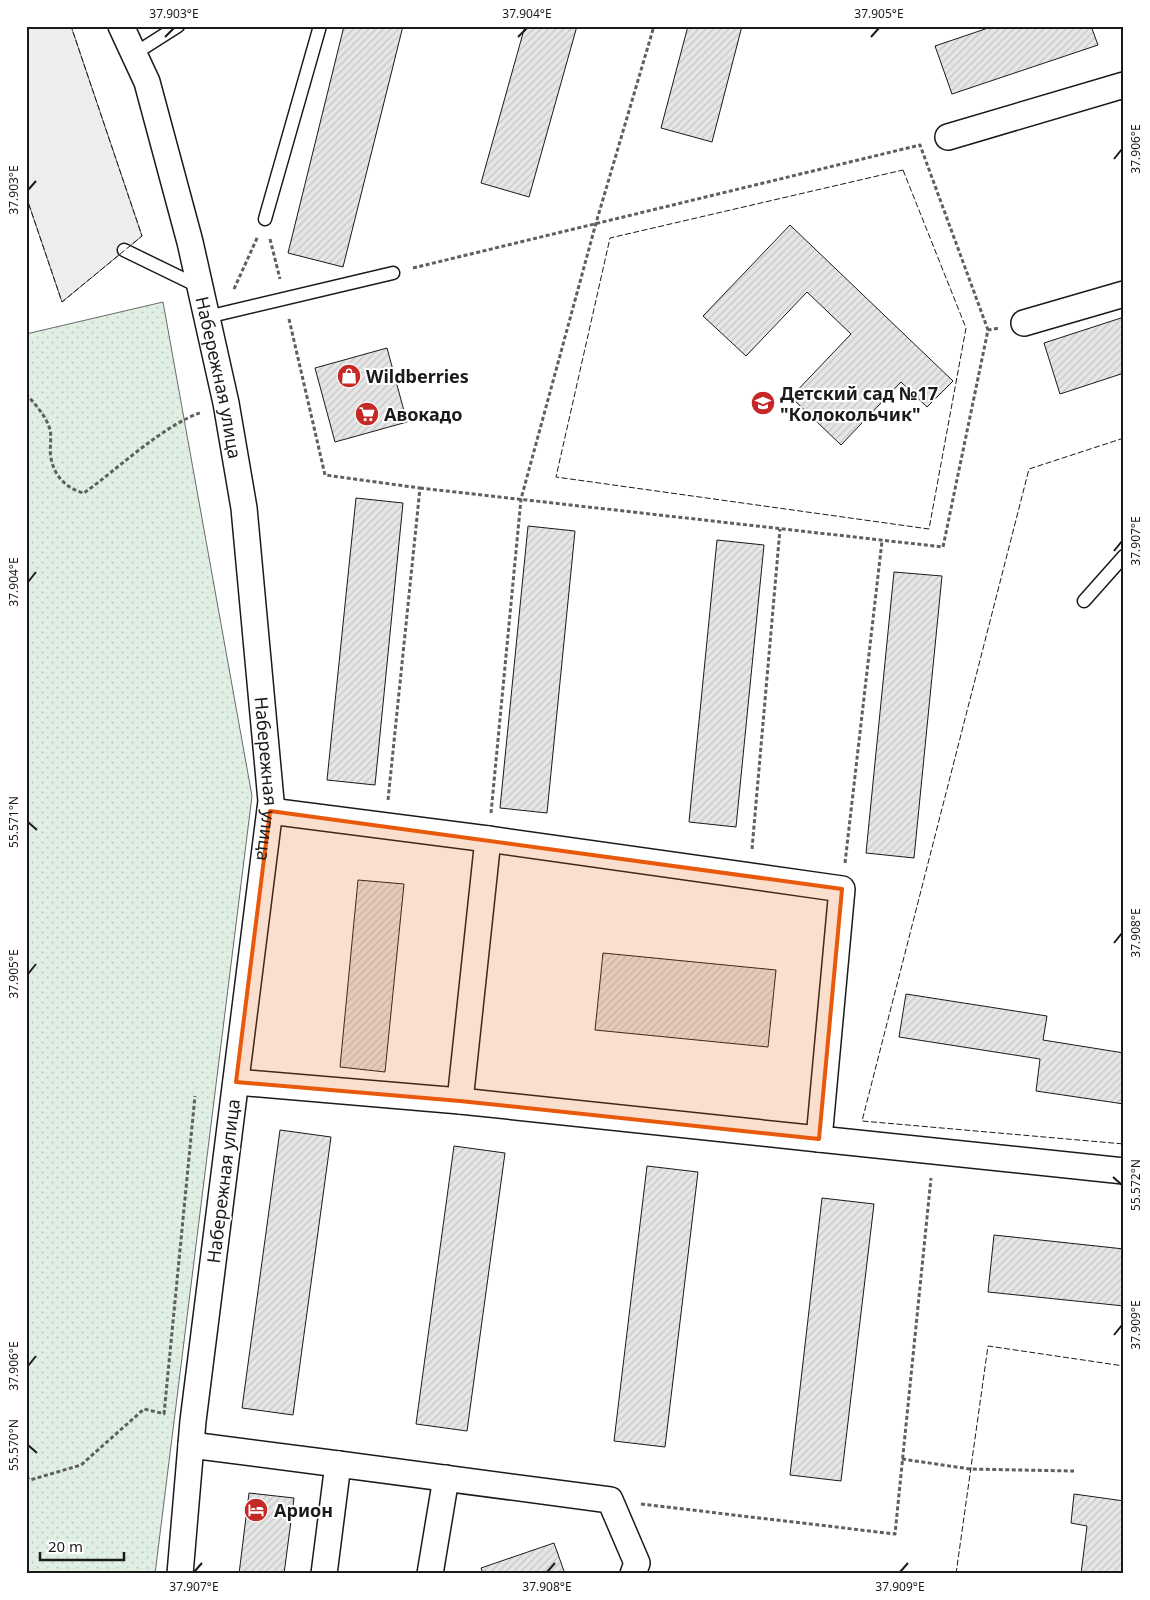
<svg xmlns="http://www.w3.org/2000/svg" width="1150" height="1600" viewBox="0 0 1150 1600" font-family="'Noto Sans',sans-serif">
	<defs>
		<pattern id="grass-dots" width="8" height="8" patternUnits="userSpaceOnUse" patternTransform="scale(1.25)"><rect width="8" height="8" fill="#e0efe3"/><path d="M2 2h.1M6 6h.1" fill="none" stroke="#c0ccc2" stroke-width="1.8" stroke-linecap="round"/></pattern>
		<pattern id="building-hatch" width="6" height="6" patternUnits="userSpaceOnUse" patternTransform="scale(1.25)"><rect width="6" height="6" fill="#e6e6e6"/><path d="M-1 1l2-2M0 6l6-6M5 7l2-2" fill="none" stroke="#c5c5c5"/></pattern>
	</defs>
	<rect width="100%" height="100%" fill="#fff"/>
	<polygon fill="url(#grass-dots)" stroke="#6a6a6a" points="163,302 252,796 155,1574 26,1574 26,334"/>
	<polygon fill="#ededed" stroke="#6a6a6a" points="26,26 71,26 142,236 62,302 26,196"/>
	<g fill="url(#building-hatch)" stroke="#1a1a1a">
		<polygon points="344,26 403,26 343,267 288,253"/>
		<polygon points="525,26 577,26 529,197 481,183"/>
		<polygon points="688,26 742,26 712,142 661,128"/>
		<polygon points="994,26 1091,26 1098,45 952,94 935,46"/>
		<polygon points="790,225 953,381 927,407 901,382 841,445 791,397 851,334 807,292 746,356 703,316"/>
		<polygon points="1124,317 1124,373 1060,394 1044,343"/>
		<polygon points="387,348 407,422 335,442 315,368"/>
		<polygon points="356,498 403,503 375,785 327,780"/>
		<polygon points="528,526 575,531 547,813 500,808"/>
		<polygon points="717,540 764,545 736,827 689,822"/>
		<polygon points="894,572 942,576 914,858 866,853"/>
		<polygon points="358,880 404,884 385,1072 340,1067"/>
		<polygon points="603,953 776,970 768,1047 595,1030"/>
		<polygon points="906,994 1047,1016 1043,1040 1124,1053 1124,1104 1036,1091 1040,1059 899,1037"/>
		<polygon points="280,1130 331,1137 293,1415 242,1408"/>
		<polygon points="454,1146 505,1153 467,1431 416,1424"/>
		<polygon points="647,1166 698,1172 665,1447 614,1441"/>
		<polygon points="822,1198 874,1204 841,1481 790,1475"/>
		<polygon points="994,1235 1124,1249 1124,1306 988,1292"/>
		<polygon points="249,1493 294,1498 284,1574 239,1574"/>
		<polygon points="1074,1494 1124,1501 1124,1574 1081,1574 1087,1526 1071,1523"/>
		<polygon points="554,1543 565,1574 483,1574 481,1568"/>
	</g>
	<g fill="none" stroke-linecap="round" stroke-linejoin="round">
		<g stroke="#1a1a1a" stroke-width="15">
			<g id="service">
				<polyline points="134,54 178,26"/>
				<polyline points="265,219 320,26"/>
				<polyline points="124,250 200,287"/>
				<polyline points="207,317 393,273"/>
				<polyline points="1084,601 1124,556"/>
			</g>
		</g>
		<g stroke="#1a1a1a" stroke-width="28">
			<g id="minor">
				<path id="s1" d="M 121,26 L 147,82 L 190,242 L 226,403 L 244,508 L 271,801 L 193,1421 L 180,1574"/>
				<polyline points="948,137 1124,85"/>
				<polyline points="1024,323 1124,294"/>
				<polyline points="270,811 488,839 842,889 819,1139 1124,1171"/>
				<polyline points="236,1082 460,1101 488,839"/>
				<polyline points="460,1101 819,1139"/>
				<polyline points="191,1445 338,1464 324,1574"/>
				<polyline points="338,1464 610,1500 637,1563 633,1574"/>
				<polyline points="430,1574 446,1478"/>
			</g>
		</g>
		<g stroke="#5f5f5f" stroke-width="3" stroke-dasharray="4 2.5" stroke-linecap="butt">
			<polyline points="270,239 280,279"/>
			<polyline points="413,268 920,145 988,330"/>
			<polyline points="234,289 258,236"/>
			<polyline points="289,319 325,475 420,488 388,800"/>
			<path d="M 26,394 C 35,404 47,417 50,430 C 52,439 49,449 51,458 C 54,476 67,489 84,493 C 119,468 162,426 202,412"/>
			<polyline points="420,488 943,547 988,330 999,328"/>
			<polyline points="491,813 521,499 596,223 654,26"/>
			<polyline points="752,849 780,529"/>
			<polyline points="845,863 882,541"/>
			<polyline points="164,1414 195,1096"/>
			<polyline points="902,1459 970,1469 1074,1471"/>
			<polyline points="26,1477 30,1480 81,1465 144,1409 165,1414"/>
			<polyline points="641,1504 895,1534 931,1178"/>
		</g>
		<use href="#service" stroke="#fff" stroke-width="12"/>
		<use href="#minor" stroke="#fff" stroke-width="25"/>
		<g stroke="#1a1a1a" stroke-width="1" stroke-dasharray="6 2.5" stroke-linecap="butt">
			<polygon points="903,170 966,328 929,529 556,477 610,238"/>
			<polyline points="26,196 62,302 142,236 71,26"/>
			<polyline points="1124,438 1029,469 862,1121 1124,1144"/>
			<polyline points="956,1574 988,1346 1124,1366"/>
		</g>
	</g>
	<path fill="#e8590c" fill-opacity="0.2" stroke="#e8590c" stroke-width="4" stroke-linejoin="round" d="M 270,811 L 842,889 L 819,1139 L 460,1101 L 236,1082 Z"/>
	<path fill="none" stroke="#1a1a1a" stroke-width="2" d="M 165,37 L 174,28M 518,37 L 527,28M 871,37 L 879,28M 1114,159 L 1122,149M 28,190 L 36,181M 1114,551 L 1122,541M 28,582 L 36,572M 28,822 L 37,830M 1114,943 L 1122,933M 28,974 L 36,964M 1113,1177 L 1122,1185M 1114,1335 L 1122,1325M 28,1366 L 36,1356M 28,1445 L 37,1453M 194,1572 L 202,1563M 547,1572 L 555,1563M 900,1572 L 908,1563"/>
	<defs>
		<g id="shop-disc" transform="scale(1.25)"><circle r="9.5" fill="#c62828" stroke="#fff"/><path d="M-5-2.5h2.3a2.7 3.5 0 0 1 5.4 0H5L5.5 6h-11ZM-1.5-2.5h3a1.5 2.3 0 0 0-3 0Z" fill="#fff"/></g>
		<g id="school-disc" transform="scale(1.25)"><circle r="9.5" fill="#c62828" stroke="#fff"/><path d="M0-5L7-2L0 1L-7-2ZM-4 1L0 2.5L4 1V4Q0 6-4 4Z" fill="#fff"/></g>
		<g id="supermarket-disc" transform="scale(1.25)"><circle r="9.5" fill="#c62828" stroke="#fff"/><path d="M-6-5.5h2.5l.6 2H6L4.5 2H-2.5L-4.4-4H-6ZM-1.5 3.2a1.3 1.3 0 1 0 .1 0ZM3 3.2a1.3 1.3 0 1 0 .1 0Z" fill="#fff"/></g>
		<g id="hotel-disc" transform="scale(1.25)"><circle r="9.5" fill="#c62828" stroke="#fff"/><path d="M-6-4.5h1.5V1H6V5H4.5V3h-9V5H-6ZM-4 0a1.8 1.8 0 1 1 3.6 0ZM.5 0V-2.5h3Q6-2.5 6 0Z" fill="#fff"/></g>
	</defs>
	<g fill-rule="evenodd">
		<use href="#shop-disc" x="349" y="376"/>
		<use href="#school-disc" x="763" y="403"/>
		<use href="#supermarket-disc" x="367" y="414"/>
		<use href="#hotel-disc" x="256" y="1510"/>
	</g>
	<g text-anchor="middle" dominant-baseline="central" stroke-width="4" stroke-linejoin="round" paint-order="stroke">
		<g font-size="18" font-weight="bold" fill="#1a1a1a" stroke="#fff" text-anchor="start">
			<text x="366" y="376">Wildberries</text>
			<text x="780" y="393">Детский сад №17<tspan x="780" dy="21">"Колокольчик"</tspan></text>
			<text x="384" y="414">Авокадо</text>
			<text x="274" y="1510">Арион</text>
		</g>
		<g font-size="18" fill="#1a1a1a" stroke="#fff">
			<text stroke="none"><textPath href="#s1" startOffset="366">Набережная улица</textPath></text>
			<text stroke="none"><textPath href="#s1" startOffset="771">Набережная улица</textPath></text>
			<text transform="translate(223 1181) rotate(-83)">Набережная улица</text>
		</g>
	</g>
	<rect width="1150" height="1600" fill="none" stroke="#ffffff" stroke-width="55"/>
	<path d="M40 1552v8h84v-8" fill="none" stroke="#1a1a1a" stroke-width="2.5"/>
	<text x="48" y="1552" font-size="15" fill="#1a1a1a" stroke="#ffffff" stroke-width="4" paint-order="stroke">20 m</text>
	<rect x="28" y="28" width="1094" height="1544" fill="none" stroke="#1a1a1a" stroke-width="2"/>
	<g font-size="12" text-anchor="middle" fill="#1a1a1a">
		<text x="174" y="18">37.903°E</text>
		<text x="527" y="18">37.904°E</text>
		<text x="879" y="18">37.905°E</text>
		<text transform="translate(1136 149) rotate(-90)" y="4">37.906°E</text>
		<text transform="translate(14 190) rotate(-90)" y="4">37.903°E</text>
		<text transform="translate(1136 541) rotate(-90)" y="4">37.907°E</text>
		<text transform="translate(14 582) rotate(-90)" y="4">37.904°E</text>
		<text transform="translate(14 822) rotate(-90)" y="4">55.571°N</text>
		<text transform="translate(1136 933) rotate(-90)" y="4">37.908°E</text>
		<text transform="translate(14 974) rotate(-90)" y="4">37.905°E</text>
		<text transform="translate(1136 1185) rotate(-90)" y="4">55.572°N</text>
		<text transform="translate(1136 1325) rotate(-90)" y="4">37.909°E</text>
		<text transform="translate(14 1366) rotate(-90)" y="4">37.906°E</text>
		<text transform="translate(14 1445) rotate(-90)" y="4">55.570°N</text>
		<text x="194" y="1591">37.907°E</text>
		<text x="547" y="1591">37.908°E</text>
		<text x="900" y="1591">37.909°E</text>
	</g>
</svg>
